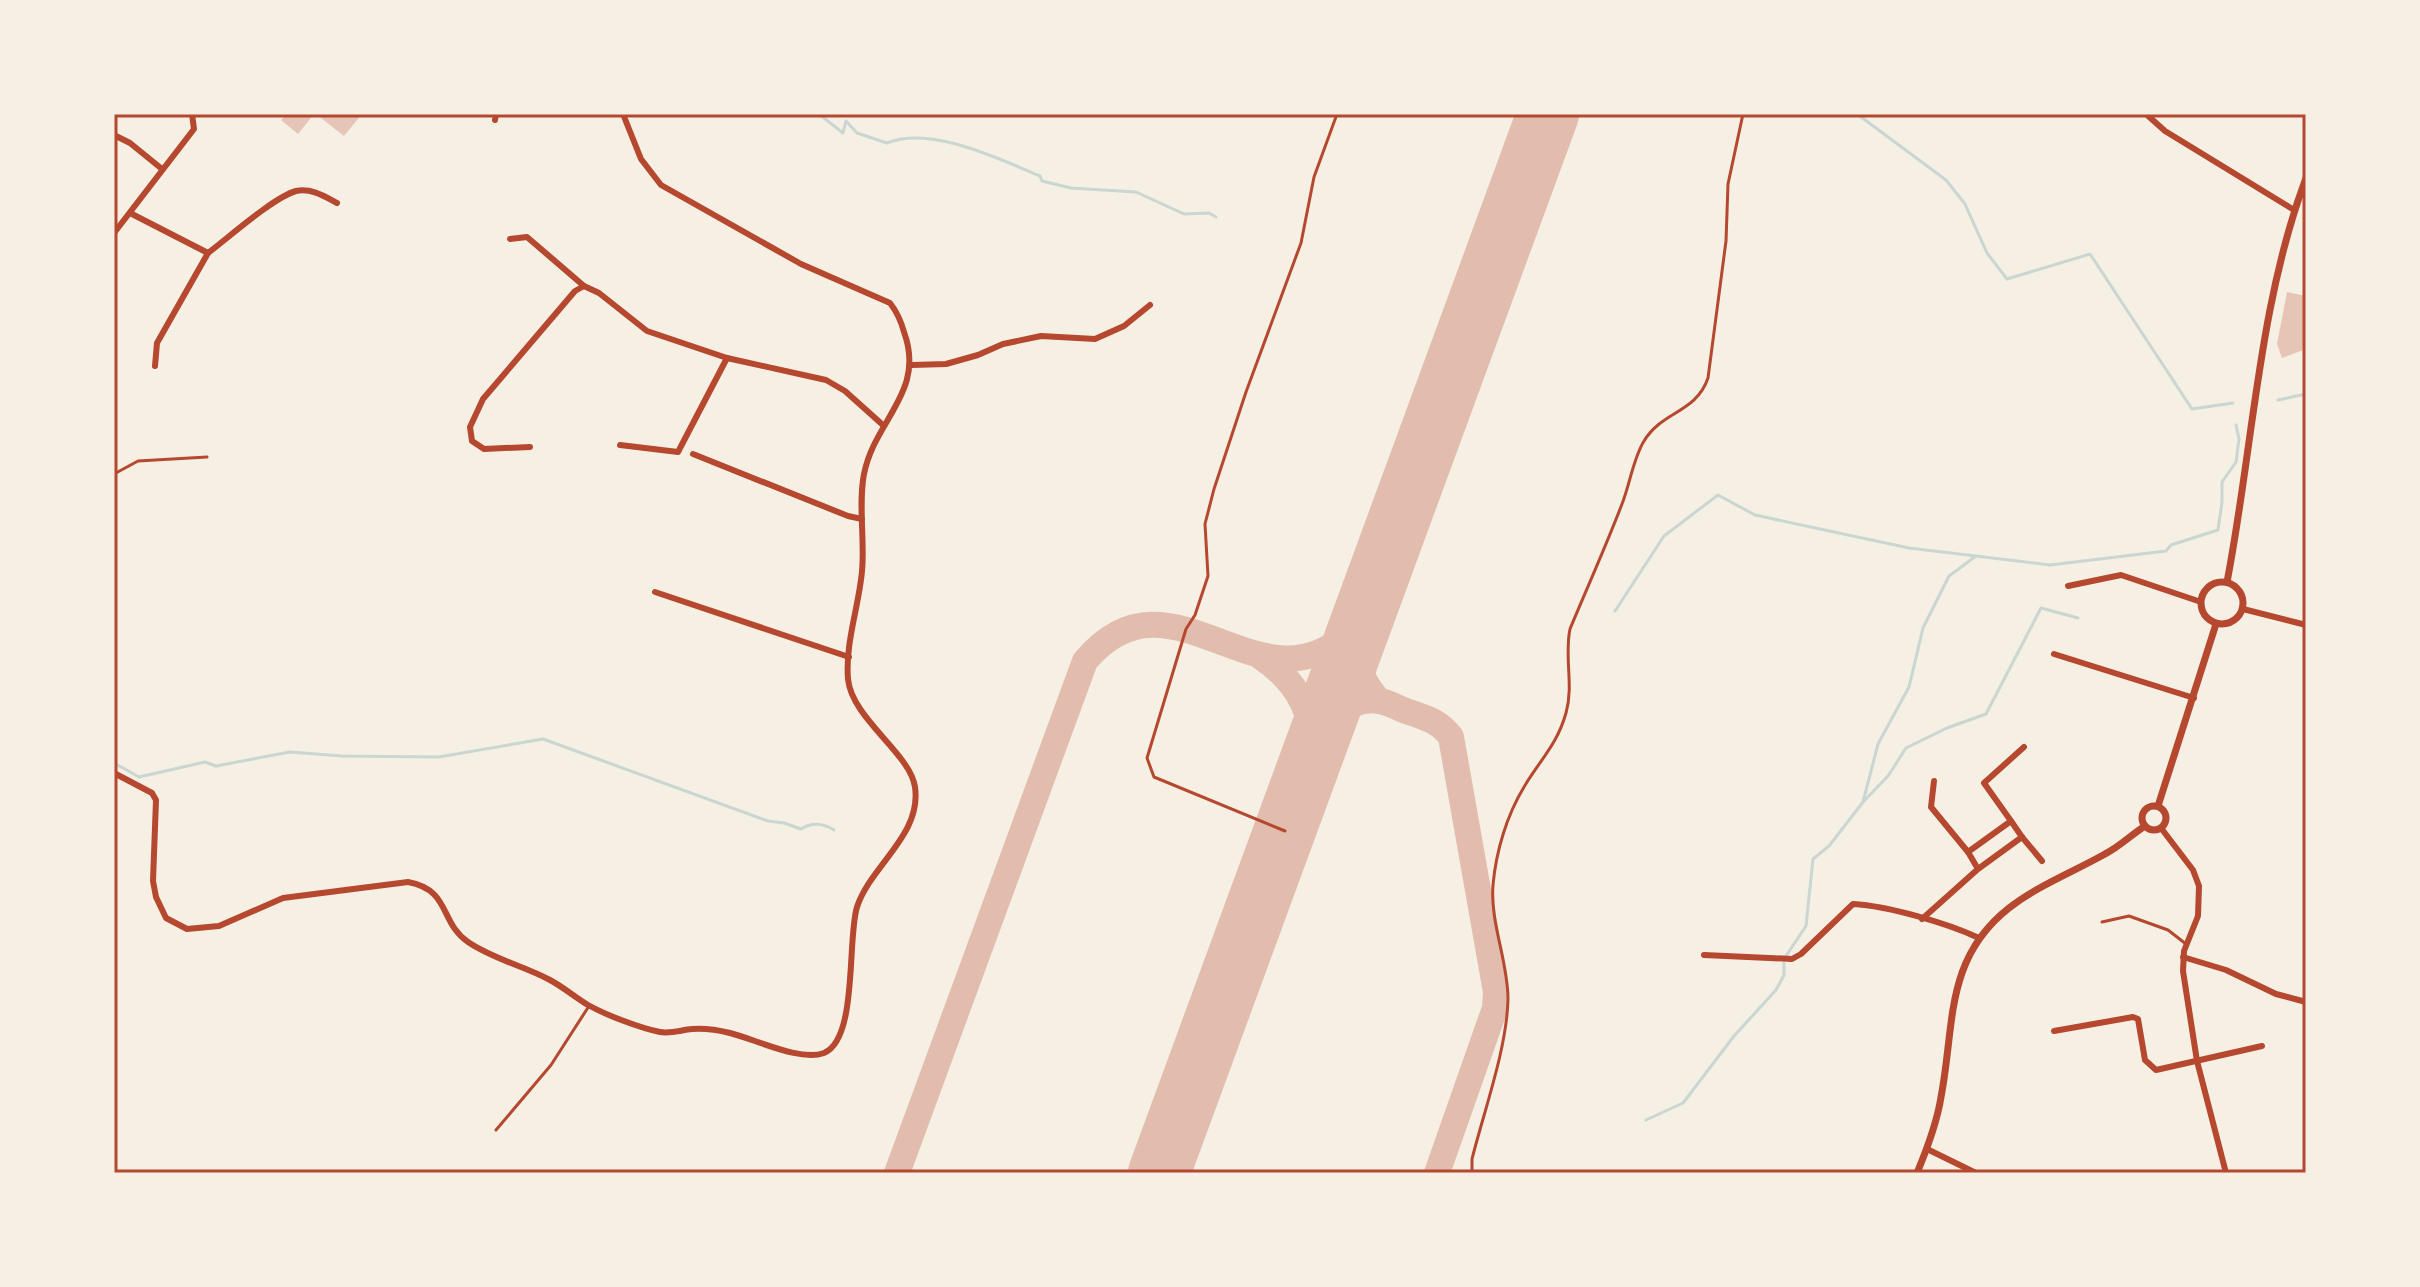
<svg xmlns="http://www.w3.org/2000/svg" width="2420" height="1287" viewBox="0 0 2420 1287" font-family="Merriweather,serif">
	<rect width="100%" height="100%" fill="#f6efe4"/>
	<g fill="none" stroke-linecap="round" stroke-linejoin="round">
		<g stroke="#c9d6d2" stroke-width="3">
			<path d="M 819,114 L 843,133 L 846,121 L 857,133 L 887,143 C 930,125 999,159 1040,176 L 1042,181 L 1071,188 L 1136,192 L 1184,214 L 1209,213 L 1216,217"/>
			<polyline points="1857,114 1946,180 1965,204 1987,253 2007,279 2090,254 2192,409 2233,403"/>
			<polyline points="2278,400 2306,394"/>
			<polyline points="1615,611 1664,536 1718,495 1755,515 1909,548 2050,565 2166,551 2171,545 2218,530 2222,502 2222,482 2236,462 2239,439 2236,425"/>
			<path d="M 114,763 L 139,777 L 205,762 L 216,766 L 290,752 L 342,756 L 439,757 L 543,739 L 768,821 L 784,823 L 801,829 C 812,822 823,823 834,830"/>
			<polyline points="1863,802 1878,744 1909,687 1923,628 1949,576 1976,556"/>
			<polyline points="1786,956 1806,926 1813,859 1829,846 1863,802 1888,776 1906,748 1947,728 1986,714 2041,608 2078,618"/>
			<polyline points="1646,1120 1683,1103 1734,1036 1776,990 1784,975 1784,963"/>
		</g>
		<g stroke="#e2bdae" stroke-width="26">
			<path d="M 1364,616 C 1354,653 1353,671 1379,701"/>
			<path d="M 1261,657 C 1295,680 1316,712 1310,755"/>
			<path d="M 1312,755 C 1325,728 1344,695 1380,701 C 1390,703 1400,709 1409,712 C 1427,718 1440,722 1451,737 L 1496,992 L 1495,1008 L 1437,1173"/>
			<path d="M 897,1173 L 1085,661 C 1170,559 1255,712 1344,637 C 1354,628 1361,614 1369,602"/>
		</g>
		<polyline stroke="#e2bdae" stroke-width="62" points="1159,1173 1548,114"/>
	</g>
	<g fill="#e6c5b7">
		<polygon points="282,114 314,114 298,134 281,120 285,116"/>
		<polygon points="316,114 362,114 344,136"/>
		<polygon points="2287,292 2306,296 2306,349 2282,358 2277,344"/>
	</g>
	<g fill="none" stroke-linecap="round" stroke-linejoin="round">
		<g stroke="#b5482f" stroke-width="3">
			<polyline points="114,474 138,461 207,457"/>
			<polyline points="1285,831 1154,777 1147,758 1186,629 1195,615 1208,576 1205,524 1214,489 1246,392 1301,243 1314,177 1337,114"/>
			<polyline points="2102,922 2129,916 2168,930 2186,944"/>
			<polyline points="496,1130 551,1065 589,1006"/>
			<path d="M 1472,1173 L 1472,1159 C 1484,1111 1507,1048 1508,999 C 1508,961 1490,923 1493,885 C 1496,851 1507,815 1524,787 C 1540,760 1557,745 1566,713 C 1574,685 1564,657 1570,629 C 1587,588 1606,546 1622,504 C 1630,484 1633,459 1644,441 C 1662,411 1696,413 1708,378 L 1726,241 L 1728,184 L 1743,114"/>
		</g>
		<g stroke="#b5482f" stroke-width="6">
			<polyline points="2146,114 2165,131 2294,210"/>
			<polyline points="495,120 496,114"/>
			<polyline points="114,135 130,143 162,169"/>
			<path d="M 130,213 L 208,253 C 228,238 274,197 296,191 C 311,188 324,196 337,203"/>
			<polyline points="114,233 194,129 192,114"/>
			<polyline points="510,239 527,237 584,286"/>
			<polyline points="912,365 946,364 978,355 1003,344 1041,336 1095,339 1124,326 1150,305"/>
			<polyline points="155,366 157,343 208,253"/>
			<polyline points="620,445 678,452 727,358"/>
			<polyline points="530,447 484,449 472,441 470,427 483,399 575,291 584,286 599,293 647,331 727,358 826,380 845,391 884,426"/>
			<polyline points="693,454 848,516 862,519"/>
			<polyline points="2068,586 2121,575 2201,602"/>
			<polyline points="655,592 849,657"/>
			<polyline points="2243,609 2306,625"/>
			<polyline points="2054,654 2194,698"/>
			<path d="M 114,773 L 152,793 L 156,800 L 153,881 L 156,897 L 166,918 L 187,929 L 219,926 L 283,898 L 408,882 C 451,890 439,922 468,942 C 493,959 524,966 550,980 C 563,987 575,997 588,1005 C 606,1015 640,1028 660,1032 C 671,1034 681,1030 692,1029 C 705,1028 718,1030 730,1033 C 755,1039 800,1062 824,1053 C 858,1039 847,939 857,907 C 871,865 922,835 915,787 C 910,753 852,719 848,679 C 845,643 859,606 862,571 C 865,539 858,505 864,474 C 875,419 926,392 904,332 C 901,321 897,312 890,303 L 801,264 L 661,185 L 641,159 L 623,114"/>
			<polyline points="1934,781 1931,807 1968,852"/>
			<polyline points="2011,821 1984,783 2024,747"/>
			<polyline points="2161,828 2193,870 2199,886 2198,916 2184,951 2183,971 2197,1061 2226,1173"/>
			<polyline points="2022,837 2042,861"/>
			<polyline points="1922,919 1978,869 2022,837 2011,821 1968,852 1978,869"/>
			<path d="M 1704,955 L 1792,959 L 1801,954 L 1853,904 C 1888,906 1947,923 1979,938"/>
			<polyline points="2183,957 2226,970 2276,994 2306,1002"/>
			<polyline points="2054,1031 2133,1017 2138,1019 2145,1060 2156,1070 2262,1046"/>
			<polyline points="1927,1149 1976,1173"/>
		</g>
		<g stroke="#b5482f" stroke-width="7">
			<circle cx="2222" cy="603" r="21"/>
			<path d="M 2227,582 C 2253,448 2258,306 2306,178"/>
			<circle cx="2154" cy="818" r="12"/>
			<polyline points="2158,806 2216,624"/>
			<path d="M 1917,1173 C 1927,1149 1937,1123 1941,1097 C 1955,1025 1944,959 2009,908 C 2037,886 2073,872 2105,854 C 2119,847 2131,835 2145,826"/>
		</g>
	</g>
	<rect width="2420" height="1287" fill="none" stroke="#f6efe4" stroke-width="232"/>
	<rect x="116" y="116" width="2188" height="1055" fill="none" stroke="#b5482f" stroke-width="3"/>
</svg>
